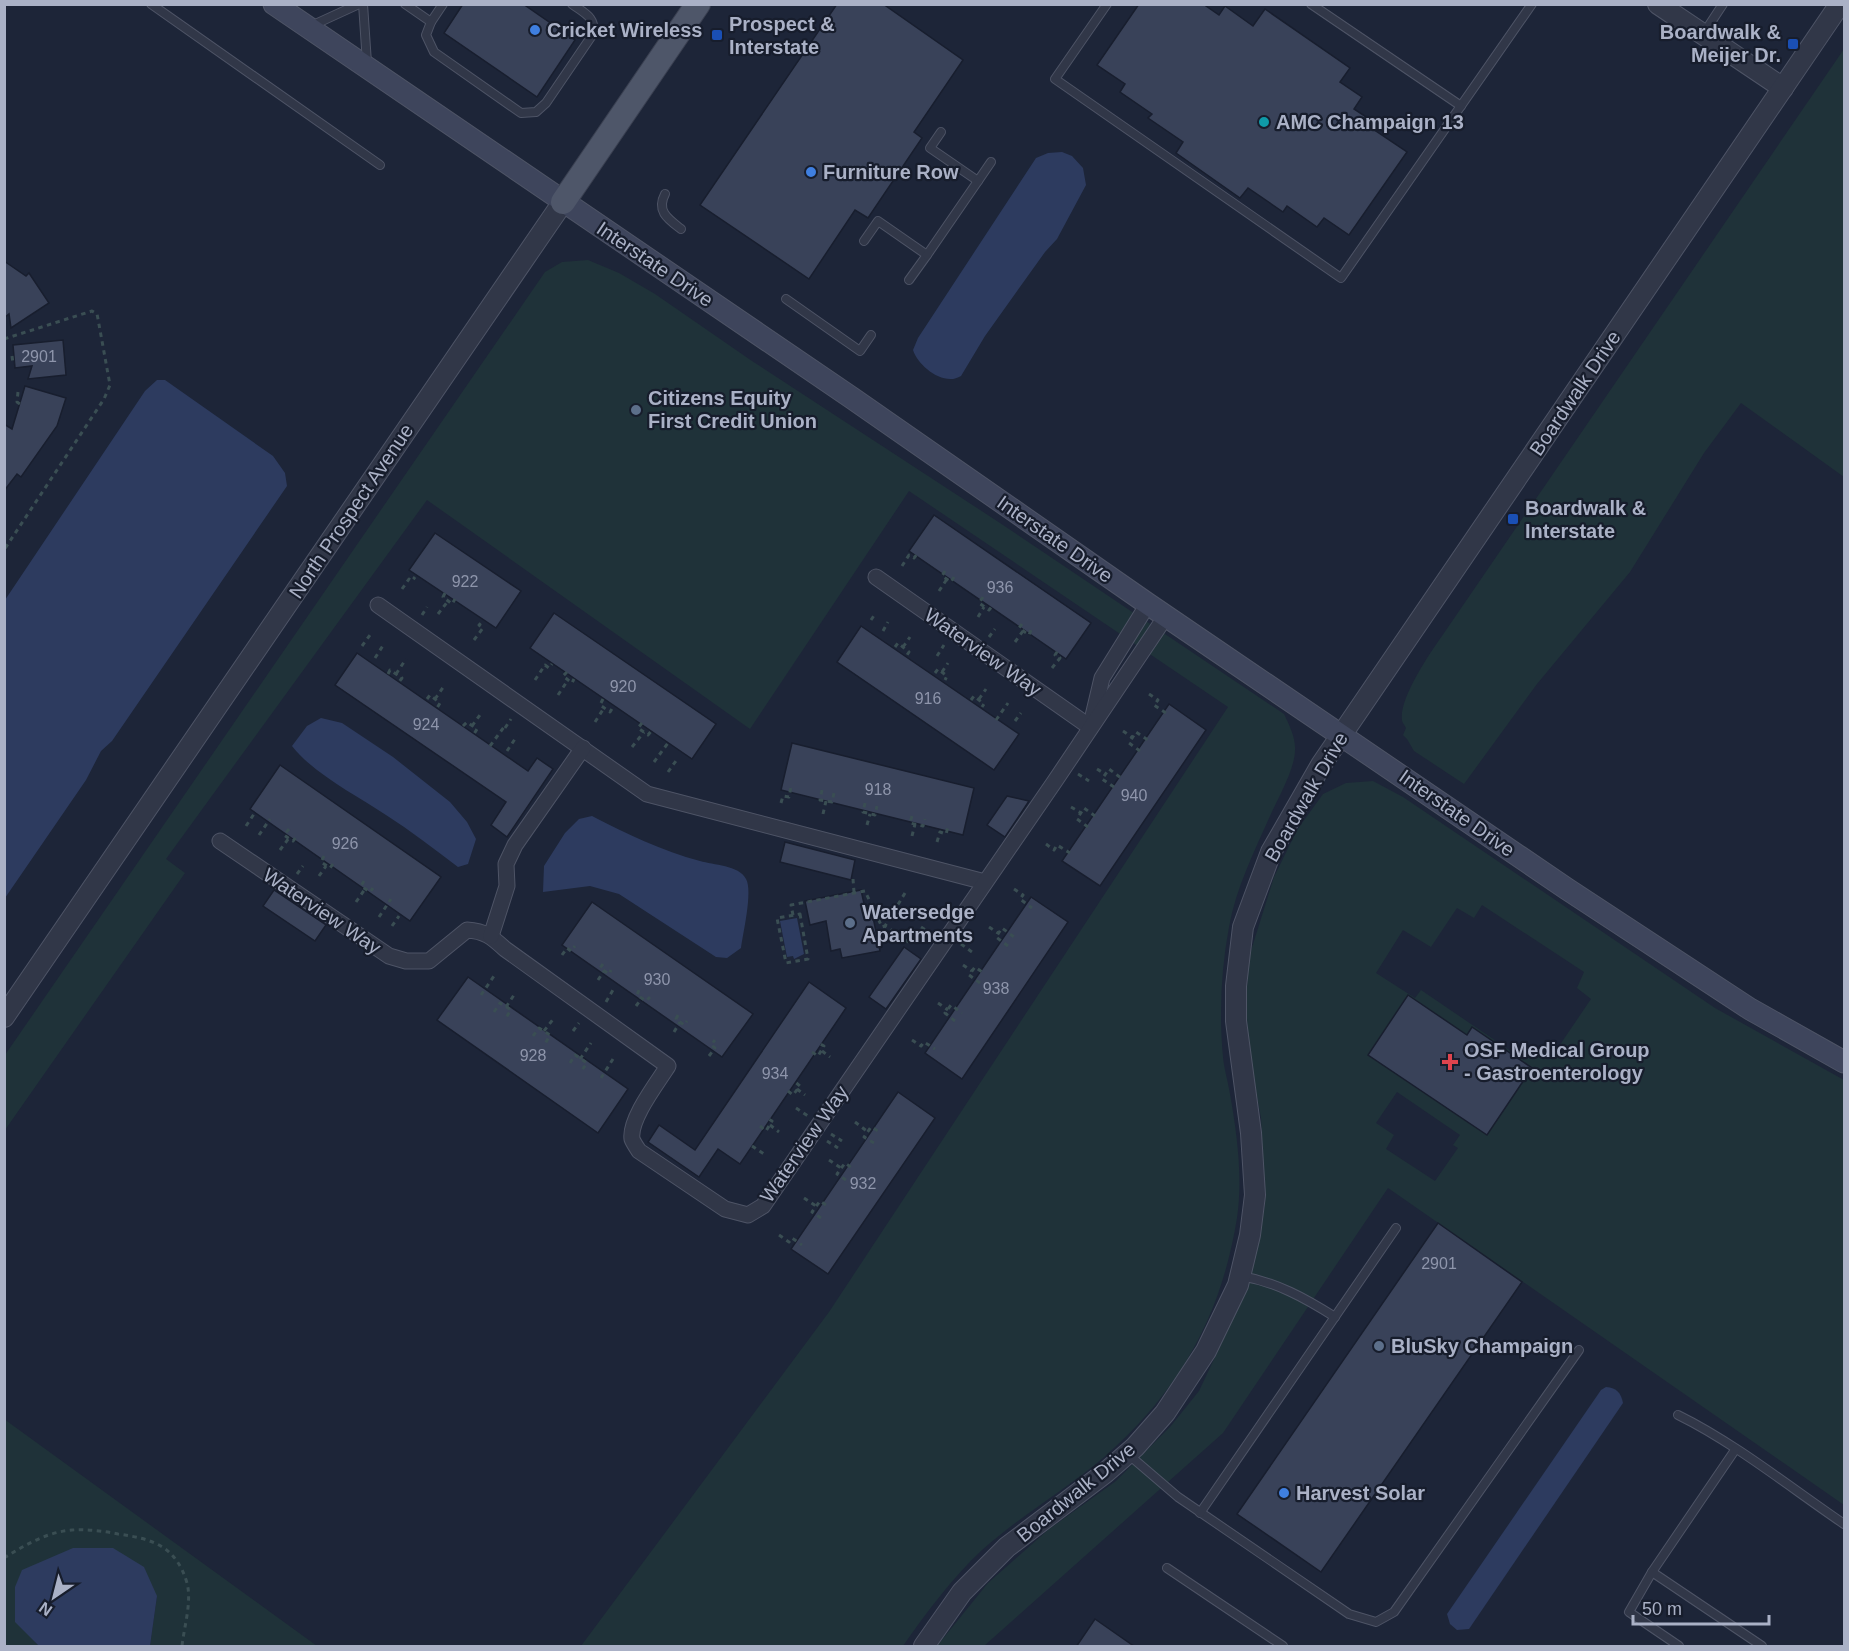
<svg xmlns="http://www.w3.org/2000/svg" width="1849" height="1651" viewBox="0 0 1849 1651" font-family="Arial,sans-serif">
	<rect width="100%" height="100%" fill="#1d2538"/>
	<g fill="#1f3239" fill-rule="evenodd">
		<path d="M 1844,49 L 1844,477 L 1741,403 L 1704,453 L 1630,572 L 1537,684 L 1464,784 L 1414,751 L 1407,739 L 1403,735 L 1406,728 C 1405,725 1402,723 1402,720 C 1399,698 1430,653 1442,636 Z"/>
		<path d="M 588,260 L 619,273 L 655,294 L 752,361 L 1000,523 L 1284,714 C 1289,724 1296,739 1295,750 C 1295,769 1278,798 1270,816 C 1254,852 1236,888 1229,927 C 1221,970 1219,1013 1223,1057 C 1224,1069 1228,1081 1230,1094 C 1237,1134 1243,1177 1237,1218 C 1221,1317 1179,1392 1103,1458 C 1064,1491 1020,1516 982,1550 C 952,1578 926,1613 903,1646 L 581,1646 L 829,1312 L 1228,707 L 909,491 L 750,729 L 427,500 L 166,859 L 185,873 L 5,1130 L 5,1055 L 545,272 L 562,262 Z"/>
		<path d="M 1373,781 L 1403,797 L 1715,1008 L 1844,1080 L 1844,1505 L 1388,1188 L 1223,1433 L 984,1646 L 937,1646 L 988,1583 L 1048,1530 L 1116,1481 L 1170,1427 L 1199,1391 L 1249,1285 L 1265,1205 L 1261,1118 L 1249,1054 L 1246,1001 L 1249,957 L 1274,877 L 1297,830 L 1323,794 L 1346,783 ZM 1482,905 L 1584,972 L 1577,988 L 1591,999 L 1553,1055 L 1535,1046 L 1524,1060 L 1421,990 L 1415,998 L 1376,973 L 1403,930 L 1431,947 L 1457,908 L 1474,918 ZM 1472,1028 L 1532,1069 L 1487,1135 L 1368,1055 L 1467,1035 ZM 1397,1092 L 1460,1135 L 1453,1145 L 1458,1148 L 1435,1181 L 1386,1149 L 1394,1135 L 1376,1123 Z"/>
		<polygon points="4,1419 317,1646 150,1646 157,1596 35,1642 39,1646 5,1646"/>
	</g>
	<g fill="#2d3b5f">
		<path d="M 1062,152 L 1072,156 L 1083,168 L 1086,185 L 1057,239 L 1045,252 L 985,336 L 961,376 C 944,387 918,366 913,350 L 918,338 L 1036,158 L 1048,153 Z"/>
		<polygon points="157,380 165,380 273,456 285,473 287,486 112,741 101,751 86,780 5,898 5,600 145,391"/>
		<path d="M 321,718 L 342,723 L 393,757 L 450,802 L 467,822 L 476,839 L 468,864 L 458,867 C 434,849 411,831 386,815 C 356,795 314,774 292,746 L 307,726 Z"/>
		<path d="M 592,816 C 627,834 662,851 700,861 C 713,865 739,865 746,879 C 753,891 743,933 741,948 L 727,958 L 716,957 L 619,894 L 590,886 L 543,892 L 544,866 L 565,833 L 579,819 Z"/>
		<polygon points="797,918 804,954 794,959 793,956 787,957 780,921"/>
		<path d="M 1606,1387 C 1617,1388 1621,1393 1623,1403 L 1469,1629 L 1457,1630 L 1450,1624 L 1447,1614 L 1601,1390 Z"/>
		<polygon points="73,1548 113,1548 144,1567 157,1596 150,1646 39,1646 15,1622 15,1587 22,1570"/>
	</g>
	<g fill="#394259" stroke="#181e2e" stroke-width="1.5">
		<polygon points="463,4 523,4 575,40 537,97 444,33"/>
		<polygon points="837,4 883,4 963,60 914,132 922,138 868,218 855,210 809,279 700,205"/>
		<polygon points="1139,4 1203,4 1219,15 1225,6 1253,26 1265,9 1350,68 1340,82 1362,97 1354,109 1380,126 1376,131 1407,152 1349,235 1324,218 1317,227 1287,206 1283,212 1248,188 1240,198 1176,153 1183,142 1148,118 1152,114 1120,92 1125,84 1097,65"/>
		<polygon points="4,261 26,276 29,273 49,303 11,328 9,314 4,318"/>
		<polygon points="63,340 66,375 28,379 32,366 15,368 13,345"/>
		<polygon points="25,386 66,398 57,426 21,477 17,474 4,491 4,424 12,429"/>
		<polygon points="934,515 1091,623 1066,659 909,551"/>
		<polygon points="435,533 521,591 496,628 409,570"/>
		<polygon points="554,613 716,724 692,759 530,648"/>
		<polygon points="861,626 1019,734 994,770 837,662"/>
		<polygon points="357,653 528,771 537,758 553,769 507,837 491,825 506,802 335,685"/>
		<polygon points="1169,704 1206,730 1100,886 1062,861"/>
		<polygon points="792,743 974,788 963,835 781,790"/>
		<polygon points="280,765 441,877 410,921 250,809"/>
		<polygon points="1007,796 1029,801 1005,837 987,825"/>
		<polygon points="785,842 855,860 851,880 780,862"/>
		<polygon points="274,890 326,925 315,941 263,906"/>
		<polygon points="861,890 865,908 869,907 871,917 873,917 880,951 842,958 840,949 831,951 826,921 810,925 805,901"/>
		<polygon points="1031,897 1068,922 962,1079 925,1053"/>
		<polygon points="592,902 753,1014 722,1057 562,945"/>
		<polygon points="904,947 921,959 886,1009 869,997"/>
		<polygon points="468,977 628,1089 598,1133 437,1020"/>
		<polygon points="809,982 846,1008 740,1164 718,1149 699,1177 648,1142 659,1125 695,1150"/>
		<polygon points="1408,995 1467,1035 1472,1027 1532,1068 1487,1135 1368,1055"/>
		<polygon points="898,1092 935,1118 828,1274 791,1249"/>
		<polygon points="1438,1223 1522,1282 1321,1572 1237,1514"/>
		<polygon points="1095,1619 1135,1647 1076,1647"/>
	</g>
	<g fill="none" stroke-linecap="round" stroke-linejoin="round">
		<g stroke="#4e5466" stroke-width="10">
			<g id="service">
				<polyline points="151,4 380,165"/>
				<polyline points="363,4 367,63"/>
				<polyline points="405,4 431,22"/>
				<path d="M 443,4 L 431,22 L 426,35 L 434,52 L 521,113 L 536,112 L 546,103 L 593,34 C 596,17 584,13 572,4"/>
				<polyline points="1107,4 1055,79 1341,278 1532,4"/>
				<polyline points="1311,4 1461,106"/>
				<polyline points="311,26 359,4"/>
				<polyline points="1704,33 1723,4"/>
				<polyline points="941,132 930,148 978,181 991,162"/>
				<path d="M 665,194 C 656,211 668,219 681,229"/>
				<polyline points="864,241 878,221 927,255 909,280"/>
				<polyline points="927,255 978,181"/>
				<polyline points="786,299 860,351 871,335"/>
				<path d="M 1241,1276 C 1276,1282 1305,1298 1335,1317"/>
				<path d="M 1678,1415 C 1735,1443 1791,1488 1844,1524"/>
				<polyline points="1129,1455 1178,1497 1349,1614 1376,1622 1394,1612 1579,1350"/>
				<polyline points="1200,1513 1396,1228"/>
				<polyline points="1167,1568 1283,1646"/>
				<polyline points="1652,1572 1735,1450"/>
				<polyline points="1679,1646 1629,1612 1652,1572 1762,1646"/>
			</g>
		</g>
		<g stroke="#4e5466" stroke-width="17">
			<g id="minor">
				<polyline points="876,577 1090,727"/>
				<polyline points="378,605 647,794 985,882"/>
				<polyline points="1093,716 1102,678 1148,604"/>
				<path d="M 220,841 L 389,956 L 406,961 L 429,961 L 467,930 C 485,931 492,937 505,949 L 668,1066 C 658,1082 629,1119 632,1139 C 633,1142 637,1148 639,1151 L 725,1209 L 748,1215 L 763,1206 L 1055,781 L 1166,616"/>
				<polyline points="491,936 507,886 506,864 515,845 583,748"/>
			</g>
		</g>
		<g stroke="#4e5466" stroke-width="22">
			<g id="tertiary">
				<polyline points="1658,4 1783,88"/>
				<polyline points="4,1017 563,202"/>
				<polyline points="924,1646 962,1592 1007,1547 1105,1473 1135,1447 1165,1413 1206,1351 1238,1285 1250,1235 1255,1195 1251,1133 1236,1021 1236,986 1243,927 1271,852 1321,765 1840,4"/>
			</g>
		</g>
		<g stroke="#4e5466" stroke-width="23">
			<polyline id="secondary" points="274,4 852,398 1148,604 1567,889 1750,1009 1844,1062"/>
		</g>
		<g stroke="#3a4051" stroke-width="26">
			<polyline id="primary" points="563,202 698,4"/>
		</g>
		<g stroke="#3a4e53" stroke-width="3" stroke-dasharray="4.5 4.5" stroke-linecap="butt">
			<polyline points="4,339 92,311 97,314 98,319 110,385 104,399 4,550"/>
			<polyline points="12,356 13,363 15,363"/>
			<polyline points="18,392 17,402 20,404"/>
			<polyline points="902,566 909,555 914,558 918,553"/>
			<polyline points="945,571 942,576 951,582 954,577"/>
			<polyline points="402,589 409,579 412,581 415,577"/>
			<polyline points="939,591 947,579"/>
			<polyline points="445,593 443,597 452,604 455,599"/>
			<polyline points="983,597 979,603 989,610 993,605"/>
			<polyline points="438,614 448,601"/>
			<polyline points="422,615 427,607"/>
			<polyline points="978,617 984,607"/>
			<polyline points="871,620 875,614"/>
			<polyline points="1022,624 1019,628 1029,635 1031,630"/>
			<polyline points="883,631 888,622"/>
			<polyline points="989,637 995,629"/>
			<polyline points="474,640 483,628 479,625 483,621"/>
			<polyline points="1015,642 1023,631"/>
			<polyline points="362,646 370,635"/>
			<polyline points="895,647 898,643 909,652 907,655"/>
			<polyline points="903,647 910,637"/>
			<polyline points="937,656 944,645"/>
			<polyline points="375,658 384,644"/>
			<polyline points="1052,668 1060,658 1055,655 1059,649"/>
			<polyline points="567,672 563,676 572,683 574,679"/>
			<polyline points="942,672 948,663"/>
			<polyline points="935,673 938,669 947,676 945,680"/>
			<polyline points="388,674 390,670 402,678 399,682"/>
			<polyline points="396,674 406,659"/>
			<polyline points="535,680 545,665 549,668 552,664"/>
			<polyline points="1149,694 1158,700 1154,705 1166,713"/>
			<polyline points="558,695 568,680"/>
			<polyline points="427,699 430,695 440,703 437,708"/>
			<polyline points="435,699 444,686"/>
			<polyline points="603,699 600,705 610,712 613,707"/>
			<polyline points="979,699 986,689"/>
			<polyline points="971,700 974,696 984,704 982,707"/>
			<polyline points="996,720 1008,703"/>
			<polyline points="1015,721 1021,713"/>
			<polyline points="595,722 604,708"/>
			<polyline points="642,723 638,728 648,735 652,730"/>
			<polyline points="463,726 467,722 477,729 474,734"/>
			<polyline points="472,726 482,712"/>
			<polyline points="505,728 511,719"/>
			<polyline points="1123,731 1133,738"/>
			<polyline points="490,746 504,727"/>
			<polyline points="632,747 644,732"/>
			<polyline points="507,751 517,736"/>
			<polyline points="1140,751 1129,743 1136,732 1148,740"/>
			<polyline points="654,762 668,743"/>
			<polyline points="1097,769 1105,774"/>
			<polyline points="668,772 678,758"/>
			<polyline points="1078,774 1089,781"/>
			<polyline points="1114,787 1102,779 1109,769 1121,778"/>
			<polyline points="822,790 820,800 832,802 834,793"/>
			<polyline points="781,803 783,796 789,797 791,787"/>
			<polyline points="865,803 863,812 875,815 877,806"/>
			<polyline points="1071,807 1081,813"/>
			<polyline points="823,814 826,801"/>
			<polyline points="912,816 910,823 923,826 925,819"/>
			<polyline points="867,825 870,814"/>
			<polyline points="246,826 254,814"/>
			<polyline points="1088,827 1077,819 1084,808 1095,816"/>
			<polyline points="289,829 284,835 293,841 298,835"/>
			<polyline points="259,835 270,819"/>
			<polyline points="912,836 915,824"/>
			<polyline points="937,842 940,832 946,834 948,827"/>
			<polyline points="1046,844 1054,850 1057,845 1070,853"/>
			<polyline points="280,850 289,838"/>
			<polyline points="324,856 321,862 330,868 333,864"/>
			<polyline points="297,874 303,866"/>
			<polyline points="319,876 326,866"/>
			<polyline points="853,879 854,892"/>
			<polyline points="364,881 361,886 370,892 373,888"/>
			<polyline points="1014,889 1023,895 1020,899 1032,908"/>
			<polyline points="905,893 885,926 910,943"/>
			<polyline points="356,902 365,889"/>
			<polygon points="800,914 808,959 786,963 777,918"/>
			<polyline points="793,915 791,905 865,891 882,927 885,926"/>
			<polyline points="379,917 391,899"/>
			<polyline points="392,926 399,916"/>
			<polyline points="921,927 930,933"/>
			<polyline points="989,927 998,933"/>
			<polyline points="916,934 927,942"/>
			<polyline points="961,944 972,952"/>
			<polyline points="1008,946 996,937 1002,928 1014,937"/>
			<polyline points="562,955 567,948 571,951 575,946"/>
			<polyline points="603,964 600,968 609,974 611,970"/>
			<polyline points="963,965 972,971"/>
			<polyline points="598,980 604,971"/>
			<polyline points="980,983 969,975 975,967 985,974"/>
			<polyline points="639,990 637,995 646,1001 650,997"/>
			<polyline points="481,995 494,976"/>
			<polyline points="606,1002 613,990"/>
			<polyline points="938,1003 948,1010"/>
			<polyline points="636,1006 642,998"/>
			<polyline points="506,1007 516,992"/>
			<polyline points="494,1012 500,1003 511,1010 505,1019"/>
			<polyline points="678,1015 676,1019 684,1025 687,1021"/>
			<polyline points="955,1021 945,1013 951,1005 962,1013"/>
			<polyline points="544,1031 554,1018"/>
			<polyline points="573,1031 579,1023"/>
			<polyline points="674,1032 680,1022"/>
			<polyline points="533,1036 539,1028 550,1035 545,1044"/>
			<polyline points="912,1040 921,1046 924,1042 935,1049"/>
			<polyline points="822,1051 830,1057"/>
			<polyline points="812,1052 818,1056 824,1046 817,1042"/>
			<polyline points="709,1056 715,1048 711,1045 715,1040"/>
			<polyline points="580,1059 591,1043"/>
			<polyline points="570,1063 575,1055 587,1063 582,1070"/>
			<polyline points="601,1078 613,1059"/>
			<polyline points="797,1089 805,1095"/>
			<polyline points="788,1091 793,1095 800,1086 794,1081"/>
			<polyline points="796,1108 808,1116"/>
			<polyline points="855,1122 868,1132"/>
			<polyline points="770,1125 779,1132"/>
			<polyline points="760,1126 766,1131 772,1121 767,1118"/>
			<polyline points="831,1134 842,1141"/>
			<polyline points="827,1141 838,1148"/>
			<polyline points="874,1143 864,1137 871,1127 880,1132"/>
			<polyline points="752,1146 764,1154"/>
			<polyline points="829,1160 841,1168"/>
			<polyline points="846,1180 837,1174 845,1163 852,1168"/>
			<polyline points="804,1198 816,1206"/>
			<polyline points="821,1218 812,1212 820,1201 829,1207"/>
			<polyline points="779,1235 789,1242 792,1238 802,1245"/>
			<path d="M 4,1558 C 25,1545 47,1532 72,1530 C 87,1529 103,1531 118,1534 C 153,1539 176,1546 187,1583 C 192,1602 184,1627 182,1646"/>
		</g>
		<use href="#service" stroke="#313748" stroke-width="8"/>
		<use href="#minor" stroke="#313748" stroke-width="15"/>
		<use href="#tertiary" stroke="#313748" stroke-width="20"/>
		<use href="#secondary" stroke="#3e455c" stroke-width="21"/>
		<use href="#primary" stroke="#4e5669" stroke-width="24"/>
	</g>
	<g fill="#3f7fe0" stroke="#171d2c" stroke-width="2">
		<circle cx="535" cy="30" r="6"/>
		<circle cx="811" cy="172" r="6"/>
		<circle cx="1284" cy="1493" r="6"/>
	</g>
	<g fill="#1a4fb4" stroke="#171d2c" stroke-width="2">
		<rect x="711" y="29" width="12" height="12" rx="3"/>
		<rect x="1787" y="38" width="12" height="12" rx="3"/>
		<rect x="1507" y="513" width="12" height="12" rx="3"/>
	</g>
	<circle fill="#0f9aa8" stroke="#171d2c" stroke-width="2" cx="1264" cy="122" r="6"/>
	<g fill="#5c6f8a" stroke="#171d2c" stroke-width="2">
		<circle cx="636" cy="410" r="6"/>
		<circle cx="850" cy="923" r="6"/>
		<circle cx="1379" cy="1346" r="6"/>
	</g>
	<path fill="#e0444e" stroke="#171d2c" stroke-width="2" d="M1447 1053h6v6h6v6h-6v6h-6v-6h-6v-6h6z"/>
	<g text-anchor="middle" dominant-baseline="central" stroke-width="4.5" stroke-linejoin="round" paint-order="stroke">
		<g font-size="16" fill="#8e95ab">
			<text x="39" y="356">2901</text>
			<text x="465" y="581">922</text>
			<text x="1000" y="587">936</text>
			<text x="623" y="686">920</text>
			<text x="928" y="698">916</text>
			<text x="426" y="724">924</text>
			<text x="878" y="789">918</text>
			<text x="1134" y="795">940</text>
			<text x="345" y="843">926</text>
			<text x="657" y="979">930</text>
			<text x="996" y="988">938</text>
			<text x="533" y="1055">928</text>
			<text x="775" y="1073">934</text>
			<text x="863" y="1183">932</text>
			<text x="1439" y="1263">2901</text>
		</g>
		<g font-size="20" font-weight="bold" fill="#aab1c6" stroke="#171d2c" text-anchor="start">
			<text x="729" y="24">Prospect &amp;<tspan x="729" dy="23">Interstate</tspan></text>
			<text x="547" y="30">Cricket Wireless</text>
			<text x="1781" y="32" text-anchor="end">Boardwalk &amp;<tspan x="1781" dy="23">Meijer Dr.</tspan></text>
			<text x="1276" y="122">AMC Champaign 13</text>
			<text x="823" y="172">Furniture Row</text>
			<text x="648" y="398">Citizens Equity<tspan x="648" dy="23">First Credit Union</tspan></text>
			<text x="1525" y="508">Boardwalk &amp;<tspan x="1525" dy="23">Interstate</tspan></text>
			<text x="862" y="912">Watersedge<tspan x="862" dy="23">Apartments</tspan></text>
			<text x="1464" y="1050">OSF Medical Group<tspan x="1464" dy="23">- Gastroenterology</tspan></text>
			<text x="1391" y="1346">BluSky Champaign</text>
			<text x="1296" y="1493">Harvest Solar</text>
		</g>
		<g font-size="20" fill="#aab1c6" stroke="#171d2c">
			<text transform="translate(655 264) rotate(34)">Interstate Drive</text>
			<text transform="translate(1575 393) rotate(-56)">Boardwalk Drive</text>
			<text transform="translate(351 511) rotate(-56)">North Prospect Avenue</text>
			<text transform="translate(1055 539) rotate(35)">Interstate Drive</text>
			<text transform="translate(983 652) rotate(35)">Waterview Way</text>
			<text transform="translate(1306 797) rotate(-60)">Boardwalk Drive</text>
			<text transform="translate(1457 813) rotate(35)">Interstate Drive</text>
			<text transform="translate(322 911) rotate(34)">Waterview Way</text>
			<text transform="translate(804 1144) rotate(-55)">Waterview Way</text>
			<text transform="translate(1076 1492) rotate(-39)">Boardwalk Drive</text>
		</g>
	</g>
	<rect width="1849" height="1651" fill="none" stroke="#aab1c6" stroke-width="12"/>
	<g transform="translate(54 1597) rotate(215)" stroke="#171d2c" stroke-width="4.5" paint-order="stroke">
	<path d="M0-4.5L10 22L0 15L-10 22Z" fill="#aab1c6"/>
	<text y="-9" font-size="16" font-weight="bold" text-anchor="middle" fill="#aab1c6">N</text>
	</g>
	<path d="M1633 1615v9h136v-9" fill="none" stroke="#aab1c6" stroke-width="3"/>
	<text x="1642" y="1615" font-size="18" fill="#aab1c6" stroke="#171d2c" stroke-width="4.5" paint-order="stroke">50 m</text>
</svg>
